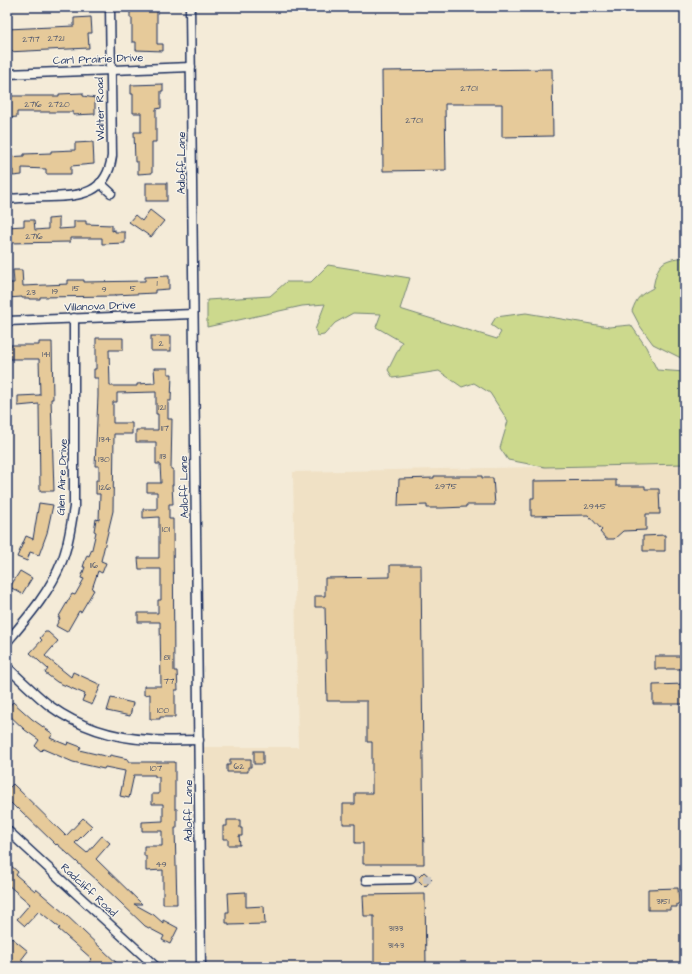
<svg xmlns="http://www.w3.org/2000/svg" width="692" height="974" viewBox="0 0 692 974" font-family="'Architects Daughter',sans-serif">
	<rect width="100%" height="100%" fill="#f4ebd8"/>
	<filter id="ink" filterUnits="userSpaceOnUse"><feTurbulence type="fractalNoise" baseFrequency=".025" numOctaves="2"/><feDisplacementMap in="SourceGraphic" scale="8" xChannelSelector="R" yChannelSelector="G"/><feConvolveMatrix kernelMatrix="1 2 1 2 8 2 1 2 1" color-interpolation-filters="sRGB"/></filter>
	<g filter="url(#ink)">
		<polygon fill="#f0e1c5" points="685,464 685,963 683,967 207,967 204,747 298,747 293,472"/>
		<g fill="#ccd98d" stroke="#748476">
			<path d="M 685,257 L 685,360 L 653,344 L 640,326 L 632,311 C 637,297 640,295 653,288 C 655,278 657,263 669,260 C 674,258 680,258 685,257 Z"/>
			<polygon points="328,265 410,278 400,309 497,339 501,332 491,325 496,317 526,313 609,327 631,325 646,347 657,370 685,372 685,464 545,467 508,460 500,448 508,421 490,393 474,383 462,387 439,371 393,378 388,370 402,342 376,327 381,314 353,313 335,323 324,335 318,336 315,330 325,304 302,306 207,327 207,300 270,296 286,282 311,282"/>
		</g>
		<g fill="#e6ca9a" stroke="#1b2f5e">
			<polygon points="130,7 157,7 157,44 163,44 163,51 136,50 136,42 132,42 132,18 130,18"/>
			<polygon points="91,17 92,33 88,33 89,48 7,52 7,29 74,26 74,18"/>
			<polygon points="552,69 553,136 502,137 502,104 445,104 446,170 383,171 382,71"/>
			<polygon points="163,84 163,91 161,91 161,108 156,109 156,142 152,142 152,173 138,174 138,162 135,162 134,132 141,132 141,113 133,113 133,94 131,94 131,85"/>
			<polygon points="83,93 83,96 95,98 95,114 73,115 73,112 17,112 17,117 7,118 7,96 59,96 59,94"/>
			<polygon points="93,142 94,164 71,166 71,174 46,174 46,169 22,168 22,175 13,176 13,170 7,170 7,157 24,156 24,154 51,153 51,151 75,150 75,143"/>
			<rect x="146" y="183" width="21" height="18"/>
			<polygon points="150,210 164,221 151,237 129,222 135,215 142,221"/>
			<polygon points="59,218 59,229 74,228 74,221 86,221 86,224 112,225 112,231 115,230 115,232 125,232 125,243 102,244 102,238 70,238 70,242 7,243 7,227 24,226 24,220 34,220 35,230 48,229 48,219"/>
			<polygon points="13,270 22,270 23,286 68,284 68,280 84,280 84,282 145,281 145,277 169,276 169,289 155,290 155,293 115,295 115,296 40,297 40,299 29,299 29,298 22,298 22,297 7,298 7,283 14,283"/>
			<rect x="151" y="336" width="20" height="15"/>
			<polygon points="96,338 123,338 123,350 109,350 110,386 137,386 137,384 155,383 154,368 168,368 168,374 172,374 171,401 168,401 168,419 172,419 171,469 173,469 173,485 172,485 173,504 169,504 169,519 173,519 174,671 177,671 178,690 175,690 175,717 160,717 160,719 150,719 150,694 144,695 144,686 161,686 160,622 138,622 138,613 158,613 158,600 161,600 161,569 139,569 138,558 159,558 159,517 143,518 143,509 157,509 157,492 147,492 147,483 161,483 160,464 156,464 156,442 136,442 136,430 158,430 158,414 156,414 156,392 117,393 117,402 113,402 113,423 132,423 132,434 114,434 113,511 101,561 106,563 102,573 98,571 92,589 94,590 81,612 79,611 67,632 56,626 60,618 58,618 72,594 75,595 84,579 81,578 85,567 83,567 87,555 89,556 92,549 96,532 94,531 96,519 99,520 100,494 96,494 96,480 99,480 99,466 95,466 98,396 98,378 94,378 94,369 96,369"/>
			<polygon points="39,342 52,342 53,399 51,399 54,491 40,491 39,404 18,406 18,396 40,395 39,359 7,359 7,345 39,345"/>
			<polygon points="434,476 482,476 482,478 493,478 495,505 466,505 466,507 442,508 427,508 427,505 398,506 399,479 434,478"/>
			<polygon points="616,480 616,486 645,486 645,489 659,489 660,514 646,514 646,530 623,531 614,539 606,539 600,532 602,530 588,515 531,516 531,498 534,498 534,481"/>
			<polygon points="39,503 53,505 47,533 39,555 30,552 27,561 17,557 26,536 33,539"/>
			<polygon points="665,535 665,551 643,551 643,536"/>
			<polygon points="390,565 421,565 424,864 363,864 363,843 355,843 355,824 343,824 343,804 355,804 355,793 372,793 372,742 367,742 367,701 327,701 325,607 315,607 315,596 325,596 325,578 390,577"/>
			<polygon points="20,571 32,578 22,594 10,587"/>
			<polygon points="45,632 48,632 58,641 45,656 71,677 73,672 101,685 92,705 82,701 85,694 57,682 45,673 48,669 30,653 42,640 40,638"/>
			<rect x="655" y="656" width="30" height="13"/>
			<polygon points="685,684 684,704 653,704 653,685"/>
			<polygon points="111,698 133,703 130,716 107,711"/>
			<polygon points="13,702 32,719 53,734 50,738 67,745 68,742 81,747 79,750 109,757 110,755 128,759 128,762 175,762 175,809 177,809 177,828 175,828 177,904 163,904 163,870 146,871 146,856 144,856 144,846 162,846 162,831 142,831 142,822 163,821 163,804 152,804 152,794 159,794 159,777 155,777 155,775 134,775 129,798 120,796 125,771 105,767 104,769 73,762 43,749 41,751 35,746 39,740 25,730 7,713 7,709"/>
			<rect x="254" y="751" width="9" height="13"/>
			<polygon points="230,759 251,759 251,767 248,767 248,772 227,772 227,765 230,765"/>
			<polygon points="13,784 66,836 83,818 92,826 75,843 87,853 102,836 110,843 96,859 142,904 134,904 154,915 163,923 163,920 178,928 170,944 162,940 164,936 145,926 98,881 57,844 56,845 18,808 17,809 7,799 7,790"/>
			<polygon points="227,820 240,820 240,828 242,828 242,836 239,836 240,845 228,845 228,839 223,839 223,826 227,826"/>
			<polygon points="7,862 18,872 16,875 35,891 36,889 64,913 121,967 85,967 92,959 58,929 60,928 39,911 25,926 17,919 30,904 7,884"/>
			<polygon points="424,872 432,879 425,887 417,879"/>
			<polygon points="678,888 679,904 677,904 677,907 670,907 670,910 648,910 648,889"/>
			<polygon points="246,892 246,907 264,906 265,924 229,925 229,923 226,923 226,912 229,912 228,893"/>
			<polygon points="425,894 426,967 374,967 374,916 364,916 363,895"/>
			<polygon points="12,938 28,951 21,960 28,967 14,967 7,961 7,944"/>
		</g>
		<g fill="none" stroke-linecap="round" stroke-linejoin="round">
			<polyline stroke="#c9c5c0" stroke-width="8" stroke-dasharray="8 4" stroke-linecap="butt" points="411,879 432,879"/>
			<g stroke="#1b2f5e" stroke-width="11">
				<g id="street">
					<polyline points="190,7 201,967"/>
					<polyline points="7,74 191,67"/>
					<polyline points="100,183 111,193"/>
					<path d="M 7,199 C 21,198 36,197 50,197 C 81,196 107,194 112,156 L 110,7"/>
					<polyline points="7,321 193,314"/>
					<path d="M 7,642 C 28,617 50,592 62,561 C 69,544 71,525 74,507 L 74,318"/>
					<path d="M 7,667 C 21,680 35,694 50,706 C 79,727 114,738 150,740 C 166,741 183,740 199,740"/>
					<polyline points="7,830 156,967"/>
					<polyline points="366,880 411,879"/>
				</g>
			</g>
			<use href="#street" stroke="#f7f3e8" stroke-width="8"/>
		</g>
	</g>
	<g text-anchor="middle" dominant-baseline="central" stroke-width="3" stroke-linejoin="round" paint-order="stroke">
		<g font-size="9" fill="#4e566d">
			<text x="56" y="38">2721</text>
			<text x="31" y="39">2717</text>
			<text x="469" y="88">2701</text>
			<text x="33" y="104">2716</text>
			<text x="59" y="104">2720</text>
			<text x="414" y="120">2701</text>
			<text x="34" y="236">2716</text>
			<text x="157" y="283">1</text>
			<text x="76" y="288">15</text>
			<text x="133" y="288">5</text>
			<text x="104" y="289">9</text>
			<text x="55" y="291">19</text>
			<text x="31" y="292">23</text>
			<text x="161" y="343">2</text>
			<text x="46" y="354">141</text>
			<text x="162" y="407">121</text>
			<text x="165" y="428">117</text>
			<text x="105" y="439">134</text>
			<text x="163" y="456">113</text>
			<text x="104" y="459">130</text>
			<text x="446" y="486">2975</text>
			<text x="105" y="487">126</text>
			<text x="595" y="506">2945</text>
			<text x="166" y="529">101</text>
			<text x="94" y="565">116</text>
			<text x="167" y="657">81</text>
			<text x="169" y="681">77</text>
			<text x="163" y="710">100</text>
			<text x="239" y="766">62</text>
			<text x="156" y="768">107</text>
			<text x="161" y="864">49</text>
			<text x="663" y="901">3151</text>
			<text x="396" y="928">3133</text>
			<text x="396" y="945">3143</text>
		</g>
		<g font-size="11" fill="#1b2f5e" stroke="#f7f3e8">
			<text transform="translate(98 59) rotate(-2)">Carl Prairie Drive</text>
			<text transform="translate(100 109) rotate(-91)">Walter Road</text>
			<text transform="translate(181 163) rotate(-90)">Adloff Lane</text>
			<text transform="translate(100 306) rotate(-2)">Villanova Drive</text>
			<text transform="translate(62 477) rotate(-88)">Glen Aire Drive</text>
			<text transform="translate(184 487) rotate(-91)">Adloff Lane</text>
			<text transform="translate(188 811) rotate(-90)">Adloff Lane</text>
			<text transform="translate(89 890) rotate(43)">Radcliff Road</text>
		</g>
	</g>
	<rect width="692" height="974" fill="none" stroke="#f7f3e8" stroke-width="24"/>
	<rect x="12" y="12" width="668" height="950" fill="none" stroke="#1b2f5e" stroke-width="1.5" filter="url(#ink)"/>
</svg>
